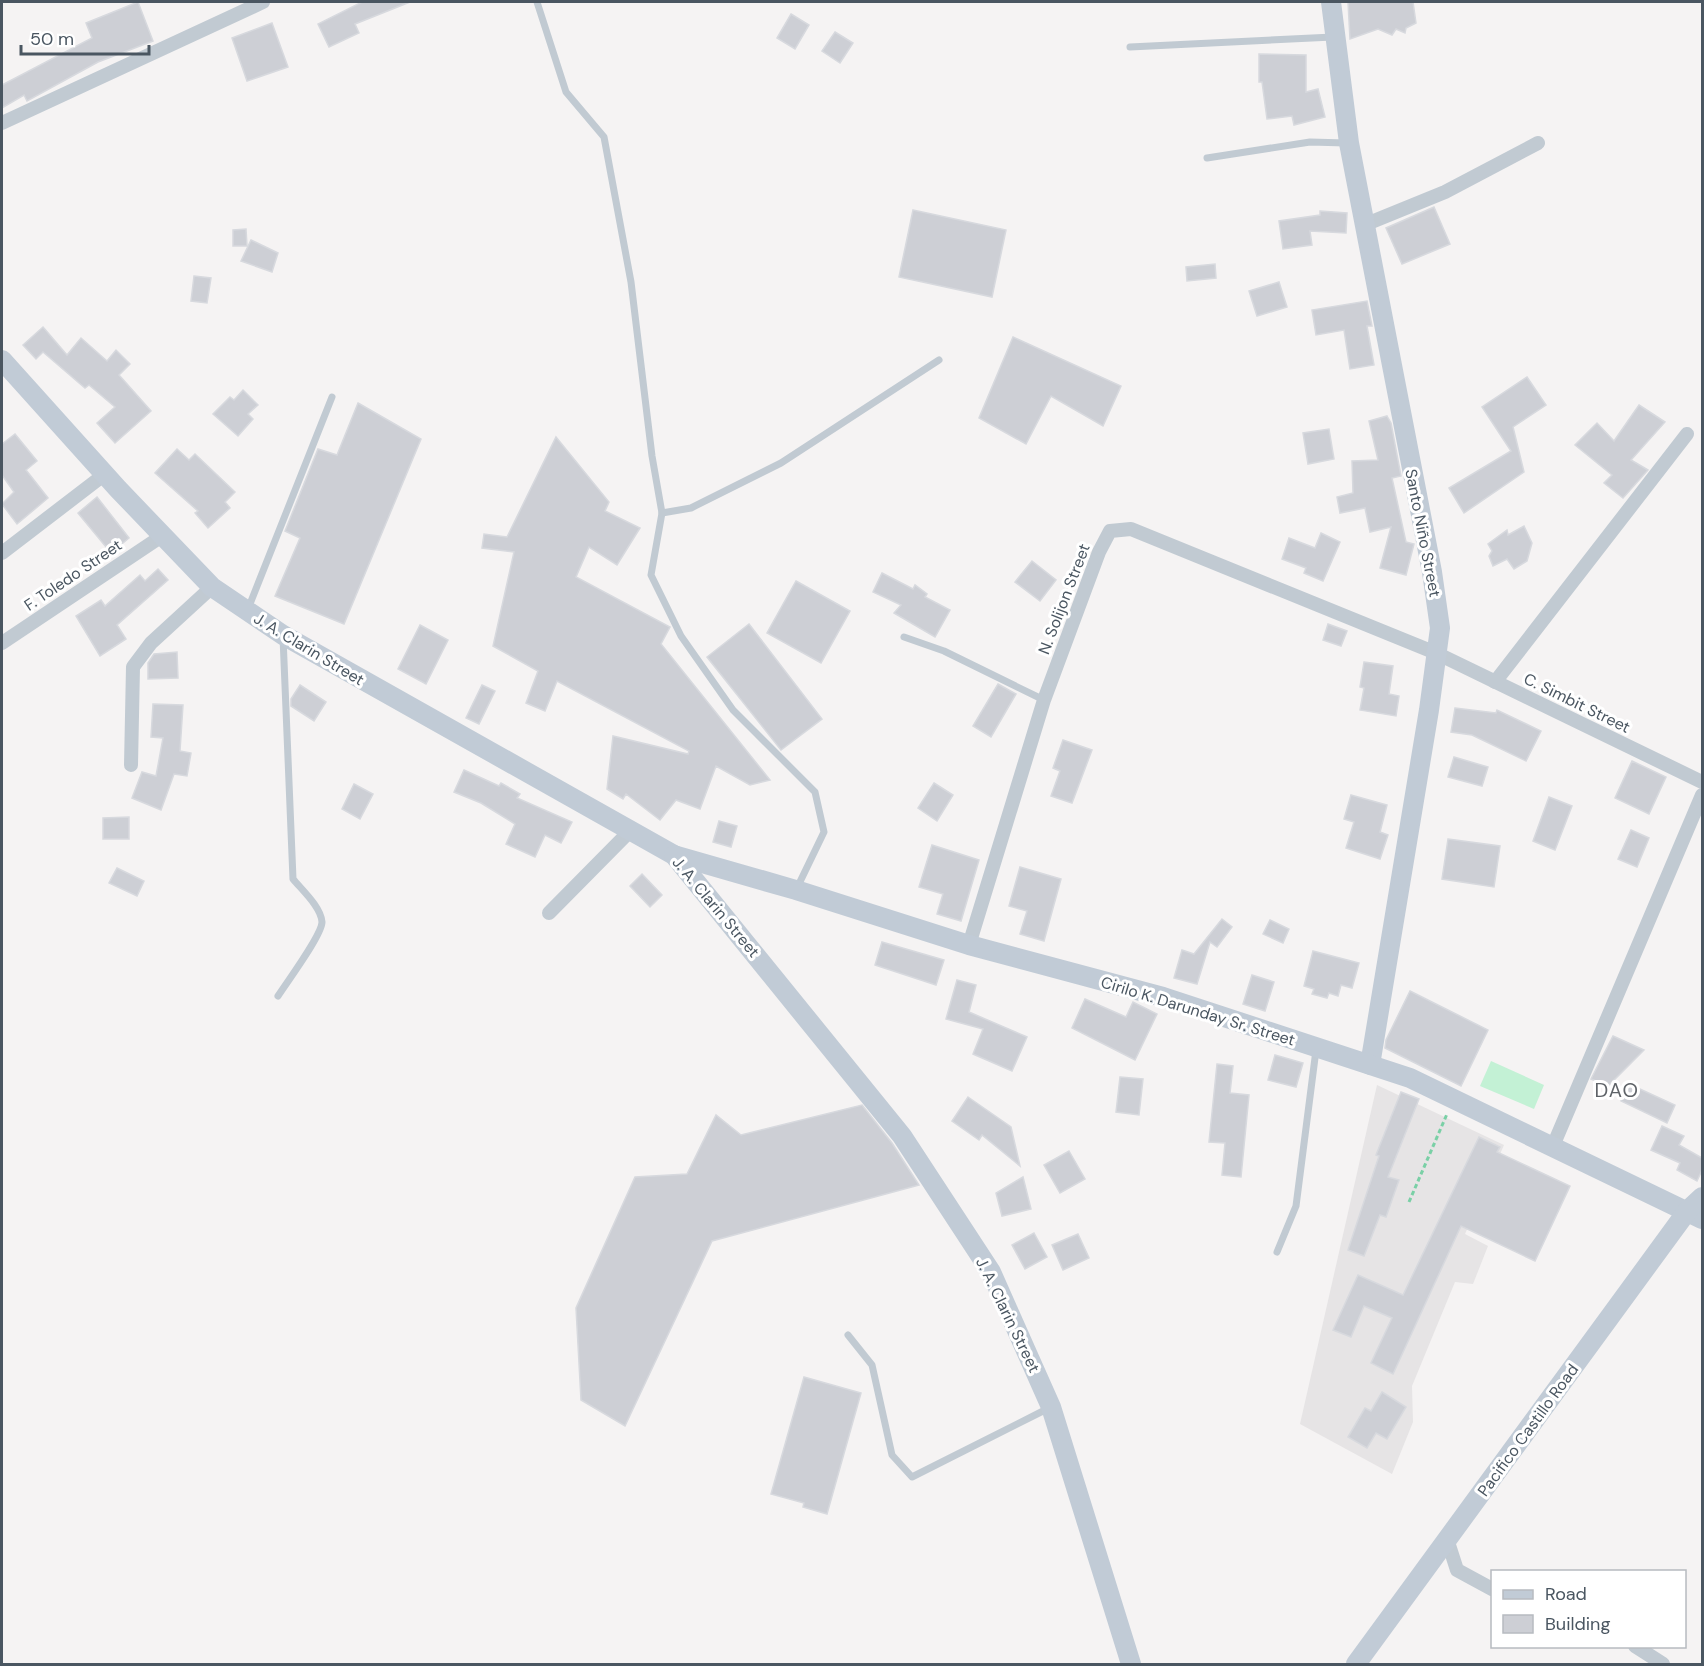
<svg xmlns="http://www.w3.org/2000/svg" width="1704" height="1666" viewBox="0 0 1704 1666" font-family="'DM Sans',sans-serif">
	<rect width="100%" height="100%" fill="#f5f3f3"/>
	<polygon fill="#e6e4e5" points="1377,1085 1504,1145 1465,1234 1488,1246 1473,1284 1455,1282 1412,1386 1413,1422 1392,1474 1300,1424"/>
	<polygon fill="#c3f1d5" points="1491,1061 1544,1085 1534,1109 1480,1086"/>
	<g fill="#cdcfd5" stroke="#d7d9de" stroke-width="1.5">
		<polygon points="138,2 153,41 98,62 27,101 24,95 2,108 2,85 92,38 86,23"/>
		<polygon points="362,2 410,2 355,24 359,33 329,47 318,24"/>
		<polygon points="1348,2 1413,2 1416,23 1406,28 1405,33 1396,29 1392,35 1378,29 1350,39"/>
		<polygon points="791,14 809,25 795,49 777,38"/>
		<polygon points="272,23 288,67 247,81 232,38"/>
		<polygon points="835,32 853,43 840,63 822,51"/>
		<polygon points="1259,54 1306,55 1306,92 1318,89 1325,117 1294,125 1292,116 1267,119 1262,82 1259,82"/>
		<polygon points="1434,207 1450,244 1402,264 1386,228"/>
		<polygon points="913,210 1006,230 992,297 899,277"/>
		<polygon points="1320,211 1347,213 1346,233 1310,231 1312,245 1283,249 1279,221 1320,215"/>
		<polygon points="246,229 247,246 233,246 233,230"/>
		<polygon points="251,240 278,253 272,272 241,261"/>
		<polygon points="1215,264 1216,278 1187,281 1186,267"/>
		<polygon points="194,276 211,278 207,303 191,301"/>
		<polygon points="1279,282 1287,307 1257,316 1249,291"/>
		<polygon points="1367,301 1372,326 1367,326 1374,365 1350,369 1344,330 1316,335 1312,310"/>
		<polygon points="43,327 67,355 81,338 107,361 116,350 130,364 119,375 151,411 115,443 97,423 115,407 89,385 85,388 43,352 36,359 23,345"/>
		<polygon points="1013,337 1121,386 1103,426 1051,396 1026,444 979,418"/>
		<polygon points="1527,377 1546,405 1513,427 1524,472 1464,513 1449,488 1511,451 1482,407"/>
		<polygon points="243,390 258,405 248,414 253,419 238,436 213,414 230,397 234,400"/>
		<polygon points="358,403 421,439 344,624 275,596 300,538 285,531 318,449 337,455"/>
		<polygon points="1639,405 1665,422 1631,460 1648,470 1623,498 1604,483 1612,475 1575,445 1597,423 1614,441"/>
		<polygon points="1387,416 1391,423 1401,476 1392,478 1406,542 1414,544 1406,575 1380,568 1391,527 1370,532 1365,508 1340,513 1337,497 1353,493 1352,461 1378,460 1369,421"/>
		<polygon points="1329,429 1334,459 1308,464 1303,433"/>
		<polygon points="15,434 37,461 26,470 48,498 17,524 2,504 14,492 2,475 2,444"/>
		<polygon points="556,437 609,502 605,511 640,528 617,565 589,547 576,577 670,627 661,644 770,780 750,785 716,766 700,809 676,800 660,820 626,794 623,799 607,789 613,736 688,754 689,751 557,681 545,711 526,703 538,671 493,646 514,552 482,548 484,534 507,537"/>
		<polygon points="177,449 189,460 195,454 235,492 225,502 230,508 208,528 195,513 198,511 155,473"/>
		<polygon points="97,497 129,538 111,553 78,513"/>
		<polygon points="1524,526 1532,543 1527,561 1514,569 1507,559 1493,566 1489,556 1492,551 1488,544 1507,530 1508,535"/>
		<polygon points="1321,533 1340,542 1323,581 1304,573 1306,568 1282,559 1289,538 1315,548"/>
		<polygon points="1032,561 1056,580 1040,601 1015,582"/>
		<polygon points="158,569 168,580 117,625 126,639 100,656 76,616 101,600 105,606 140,575 145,581"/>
		<polygon points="882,573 913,589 915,585 927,594 925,597 950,610 935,637 894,613 901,605 873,592"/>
		<polygon points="796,581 850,611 821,663 767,633"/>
		<polygon points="749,624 822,719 781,750 707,657"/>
		<polygon points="1328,624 1347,631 1341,646 1323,640"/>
		<polygon points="420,625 448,640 426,684 398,669"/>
		<polygon points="177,652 178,678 148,679 148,663 154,654"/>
		<polygon points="1364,662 1393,666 1389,694 1399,696 1396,716 1360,710 1364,688 1360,687"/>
		<polygon points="998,684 1016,694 991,737 973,726"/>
		<polygon points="300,685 326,702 314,721 291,706 291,699"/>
		<polygon points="482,685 495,691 479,724 466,718"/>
		<polygon points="153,704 183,705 180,751 191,753 187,776 174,774 161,810 132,798 142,772 156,776 163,738 151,737"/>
		<polygon points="1455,708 1496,713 1497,710 1541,731 1526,761 1472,735 1451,732"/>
		<polygon points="1063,740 1092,750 1072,803 1051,796 1060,771 1053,768"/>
		<polygon points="1454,757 1488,767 1482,786 1448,777"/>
		<polygon points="1632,761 1666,777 1649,814 1615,798"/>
		<polygon points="464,770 499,786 501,783 520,794 517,798 572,822 561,843 545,835 535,857 506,844 515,824 481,803 454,792"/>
		<polygon points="934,783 953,795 937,821 918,808"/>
		<polygon points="354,784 373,794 360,819 342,809"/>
		<polygon points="1351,795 1387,805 1380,832 1388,835 1380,859 1346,848 1354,822 1344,819"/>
		<polygon points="1549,797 1572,806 1555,850 1533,841"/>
		<polygon points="129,817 129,839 103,839 103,818"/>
		<polygon points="719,821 737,826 731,847 713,842"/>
		<polygon points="1631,830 1649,838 1637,867 1618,859"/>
		<polygon points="1448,839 1500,846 1494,887 1442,879"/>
		<polygon points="932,845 979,860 961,921 937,914 943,894 919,887"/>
		<polygon points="1020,867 1061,879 1044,941 1020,934 1027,911 1009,906"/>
		<polygon points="117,868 144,881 137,896 109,883"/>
		<polygon points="642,874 662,895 650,907 630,886"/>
		<polygon points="1222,919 1232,927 1217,947 1210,942 1197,984 1174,978 1182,950 1194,954"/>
		<polygon points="1270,920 1289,929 1283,943 1263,934"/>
		<polygon points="882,942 944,960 936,985 875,965"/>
		<polygon points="1313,951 1359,963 1352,988 1341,985 1338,996 1329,993 1327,998 1312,994 1314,989 1304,986"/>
		<polygon points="1252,975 1274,982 1265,1011 1243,1004"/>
		<polygon points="957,980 976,985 969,1012 1027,1037 1012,1071 973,1054 983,1029 946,1019"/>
		<polygon points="1410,991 1488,1030 1461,1086 1385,1048 1386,1040"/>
		<polygon points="1085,999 1126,1017 1133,1002 1157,1014 1135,1060 1072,1028"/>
		<polygon points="1613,1036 1644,1050 1608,1086 1591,1079"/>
		<polygon points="1275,1055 1303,1063 1296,1087 1268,1080"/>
		<polygon points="1217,1064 1233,1066 1230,1093 1249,1095 1241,1177 1222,1175 1225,1143 1209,1142"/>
		<polygon points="1120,1077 1143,1079 1139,1115 1116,1112"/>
		<polygon points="1629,1084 1675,1105 1667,1123 1621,1101"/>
		<polygon points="1401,1092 1419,1099 1388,1177 1399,1180 1386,1217 1380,1215 1364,1256 1348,1250 1379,1156 1376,1155"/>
		<polygon points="968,1097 1011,1127 1020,1166 982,1135 979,1140 952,1121"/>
		<polygon points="862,1105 892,1143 919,1185 712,1241 625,1426 581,1400 576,1308 635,1177 687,1174 716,1115 741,1135"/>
		<polygon points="1662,1126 1684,1136 1679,1145 1702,1158 1702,1170 1697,1181 1677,1170 1680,1163 1651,1150"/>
		<polygon points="1479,1137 1500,1147 1497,1152 1570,1186 1535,1261 1461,1226 1393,1374 1371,1363 1392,1318 1364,1306 1351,1337 1333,1330 1358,1275 1403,1295"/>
		<polygon points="1069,1151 1085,1179 1060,1193 1044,1165"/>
		<polygon points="1023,1177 1031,1209 1002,1216 996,1193"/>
		<polygon points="1034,1233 1047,1257 1025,1269 1012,1245"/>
		<polygon points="1078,1234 1089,1258 1063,1270 1052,1245"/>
		<polygon points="804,1377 861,1393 827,1514 803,1507 804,1503 771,1494"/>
		<polygon points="1382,1392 1406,1407 1387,1439 1376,1433 1367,1448 1348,1437 1365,1408 1371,1411"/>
	</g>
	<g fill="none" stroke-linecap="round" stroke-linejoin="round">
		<polyline stroke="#7ad0a6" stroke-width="3" stroke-dasharray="4.5 3" stroke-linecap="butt" points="1409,1202 1447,1114"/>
		<g stroke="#c1cad2" stroke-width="7">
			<polyline points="537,2 566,92 604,137 631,282 652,456 662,513 651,575 681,636 733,710 815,792 824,832 797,888"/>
			<polyline points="1130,47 1333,37"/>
			<polyline points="1207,158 1310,142 1346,143"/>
			<polyline points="662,513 691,508 781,463 939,360"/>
			<polyline points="248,609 332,397"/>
			<polyline points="904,637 944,651 1044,700"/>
			<path d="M 278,996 C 287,982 322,935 322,922 C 321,907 302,890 293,879 L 283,637"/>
			<polyline points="1277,1252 1296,1206 1316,1050"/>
			<polyline points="848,1335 872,1365 892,1455 912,1477 1049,1408"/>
		</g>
		<g stroke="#c1cad2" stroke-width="14">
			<polyline points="2,123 263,2"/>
			<polyline points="1364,225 1445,192 1538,143"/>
			<polyline points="2,553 105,474"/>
			<polyline points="2,643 162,536"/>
			<polyline points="1495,682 1687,434"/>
			<polyline points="131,765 133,667 151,643 212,587"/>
			<polyline points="549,913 632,829"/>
			<polyline points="969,945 1044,700 1099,552 1110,531 1131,529 1436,653 1702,782"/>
			<polyline points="1553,1146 1702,795"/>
			<polyline points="1447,1539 1457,1570 1492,1589"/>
			<polyline points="1635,1646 1663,1664"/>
		</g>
		<g stroke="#c1cbd6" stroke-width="20">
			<polyline points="1331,2 1349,143 1432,572 1440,628 1429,710 1370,1065"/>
			<polyline points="2,360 118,489 212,587 283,635 674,855 902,1136 991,1272 1051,1407 1131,1664"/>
			<polyline points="674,855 796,890 969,945 1163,997 1410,1078 1702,1219"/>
			<polyline points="1356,1664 1688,1210 1702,1197"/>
		</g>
	</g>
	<g text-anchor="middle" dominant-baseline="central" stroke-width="6" stroke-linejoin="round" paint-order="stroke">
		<g font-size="16" fill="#4a5661" stroke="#fff">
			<text transform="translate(1423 533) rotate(79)">Santo Niño Street</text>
			<text transform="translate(73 575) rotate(-34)">F. Toledo Street</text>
			<text transform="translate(1064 599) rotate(-69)">N. Solijon Street</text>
			<text transform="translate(309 649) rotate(31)">J. A. Clarin Street</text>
			<text transform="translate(1577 703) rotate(26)">C. Simbit Street</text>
			<text transform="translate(716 907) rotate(50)">J. A. Clarin Street</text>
			<text transform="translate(1198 1011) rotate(17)">Cirilo K. Darunday Sr. Street</text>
			<text transform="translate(1008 1315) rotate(64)">J. A. Clarin Street</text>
			<text transform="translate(1528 1430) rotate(-54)">Pacifico Castillo Road</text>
		</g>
		<g font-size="20" letter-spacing="1.5" fill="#5f6368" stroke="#fff">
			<text x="1617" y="1090">DAO</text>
		</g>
	</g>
	<rect width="1704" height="1666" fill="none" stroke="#4a5661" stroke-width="6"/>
	<rect x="1491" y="1570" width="195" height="78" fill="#ffffff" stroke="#b7bbc0" stroke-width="1.5"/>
	<rect x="1503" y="1590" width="30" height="9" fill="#c1cbd6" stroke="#b7bbc0" stroke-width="1.5"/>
	<text x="1545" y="1600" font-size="18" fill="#4a5661">Road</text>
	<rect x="1503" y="1615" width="30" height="18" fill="#cdcfd5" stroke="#b7bbc0" stroke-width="1.5"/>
	<text x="1545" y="1630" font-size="18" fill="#4a5661">Building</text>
	<path d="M21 45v9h128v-9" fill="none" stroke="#4a5661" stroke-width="3"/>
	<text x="30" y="45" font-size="18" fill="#4a5661" stroke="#ffffff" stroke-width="4.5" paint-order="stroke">50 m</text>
</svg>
